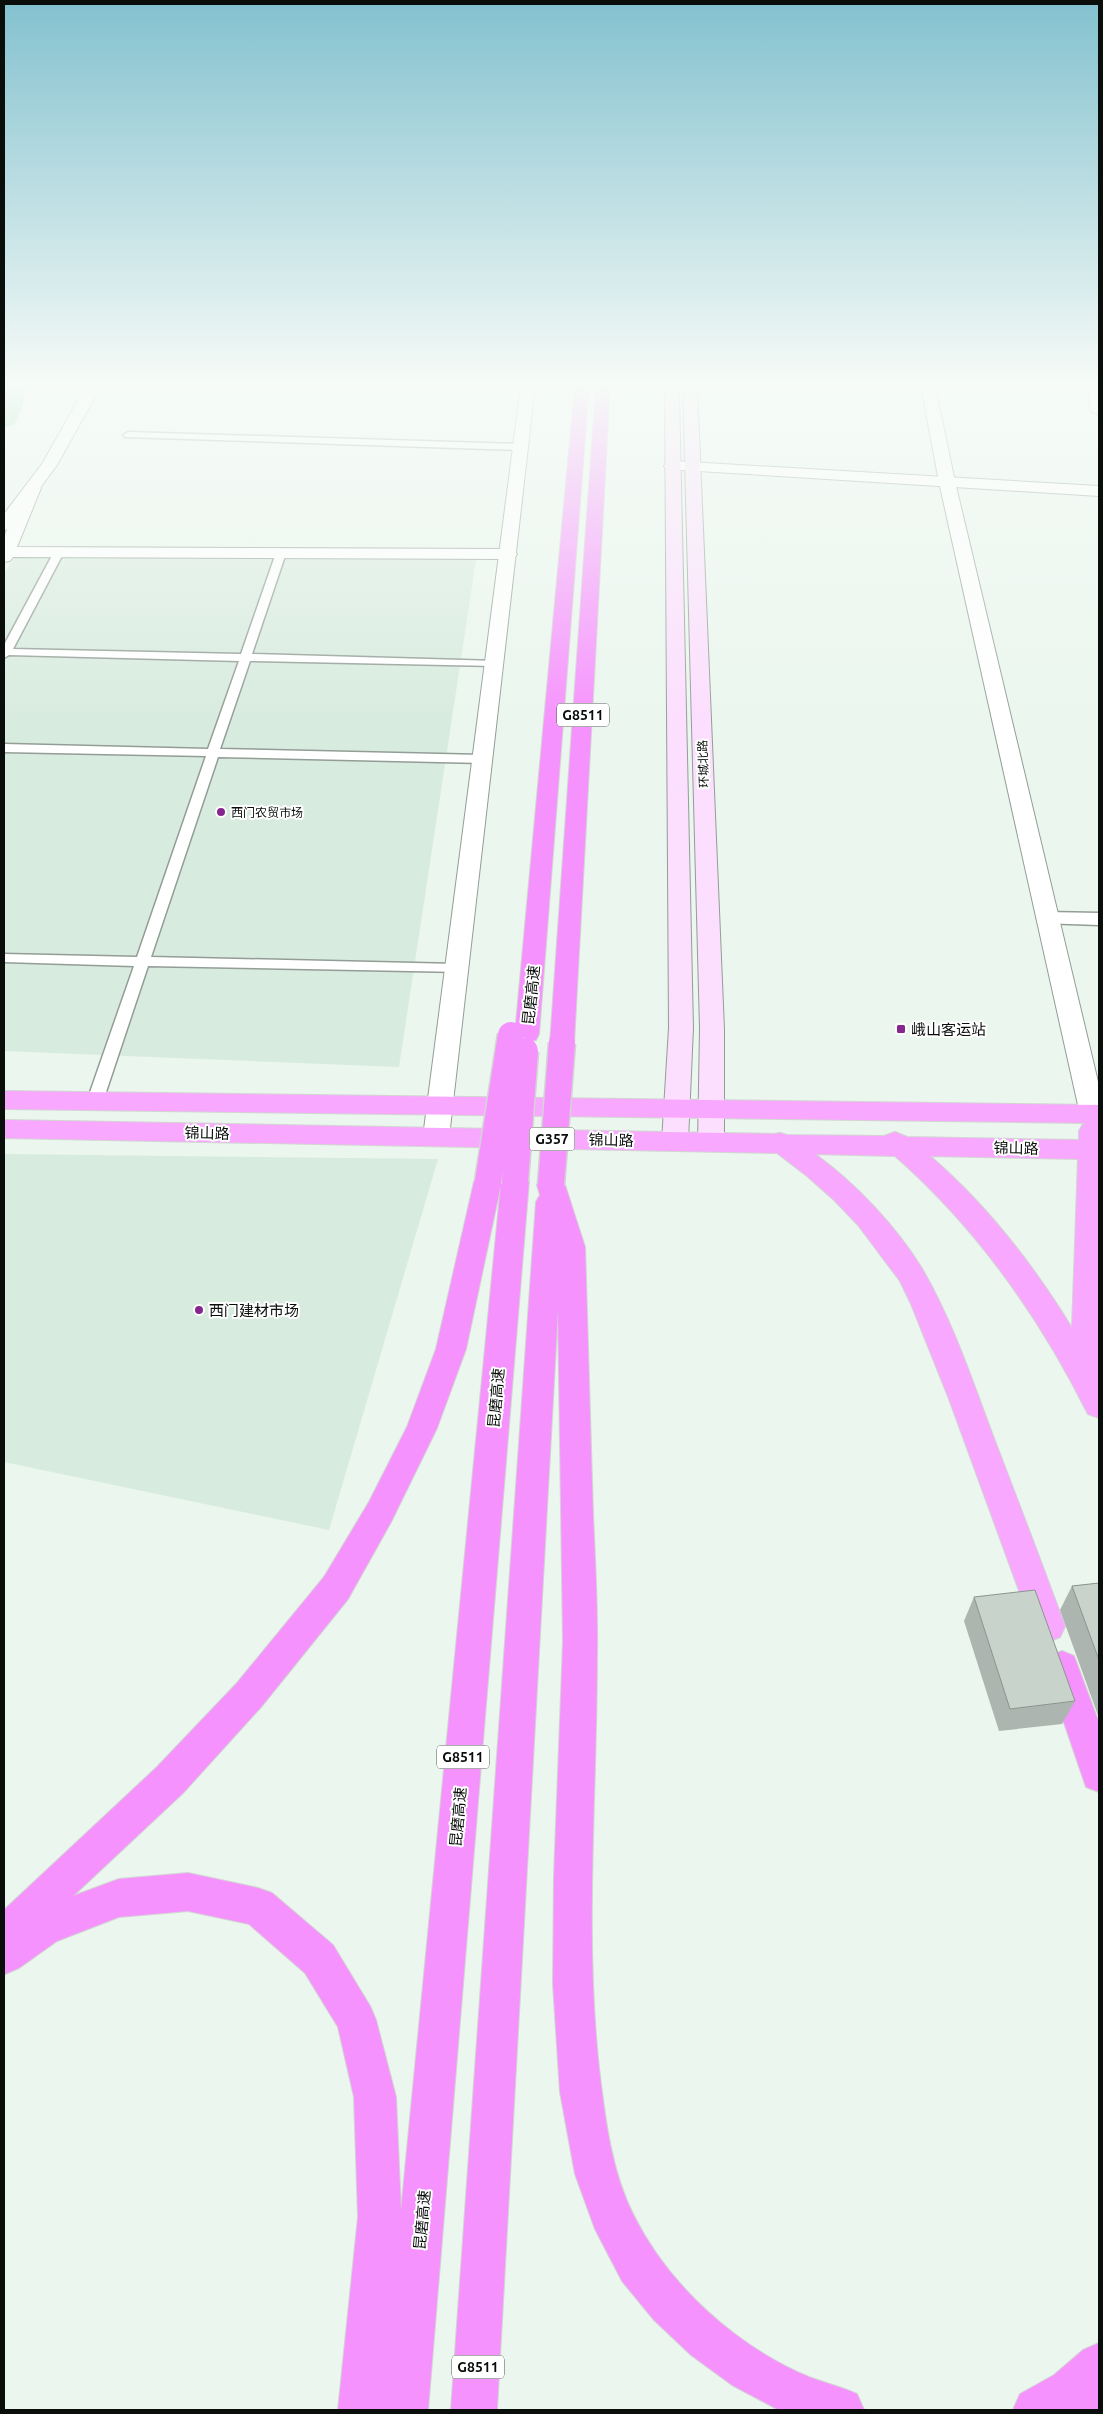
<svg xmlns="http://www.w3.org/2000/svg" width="1103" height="2414" viewBox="0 0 1103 2414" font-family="Ubuntu,'Noto Sans SC',sans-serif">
	<rect width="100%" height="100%" fill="#eaf6ee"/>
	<g fill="#d8ebdf">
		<polygon points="15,557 476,560 399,1067 4,1051 4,574"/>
		<polygon points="4,1154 438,1159 329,1530 4,1462"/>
	</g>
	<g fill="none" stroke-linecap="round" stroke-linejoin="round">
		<path fill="#8dd4aa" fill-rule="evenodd" d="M 4,386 L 25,386 C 24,401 22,413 14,425 L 4,427 Z"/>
		<g stroke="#939d96" stroke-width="3">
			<g id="service">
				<polygon points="128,432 521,444 526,447 521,450 125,437 123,435"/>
				<polygon points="59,549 64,552 13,649 241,654 276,553 281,550 286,553 252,654 498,661 500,663 494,666 250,661 220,749 483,755 489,759 483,763 218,757 151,957 457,964 464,969 462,972 148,966 103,1101 100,1105 90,1105 87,1101 134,966 4,962 4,954 137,957 206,756 4,752 4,744 208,749 239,661 9,655 4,658 4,645 54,552"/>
			</g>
		</g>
		<g stroke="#939d96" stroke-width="3">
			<polygon id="pedestrian" points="1047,912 1099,913 1099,925 1040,923 1037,918 1040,913"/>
		</g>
		<g stroke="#939d96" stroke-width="2">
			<g id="minor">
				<polygon points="1088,386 1099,386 1099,415 1091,411"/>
				<polygon points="672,461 1099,486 1099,496 666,469 664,466 666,463"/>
				<polygon points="33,483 39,485 41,488 17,547 508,549 514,550 517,554 514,558 508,559 13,557 10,561 4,562 4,537 25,488 27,485"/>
			</g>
		</g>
		<g stroke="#939d96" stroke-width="2">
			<g id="tertiary">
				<polygon points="86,386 101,386 57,465 10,529 4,530 4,514 42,464"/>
				<polygon points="521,386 535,386 449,1137 445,1144 436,1146 427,1144 423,1137"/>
				<polygon points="921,386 935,386 955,482 1099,1086 1099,1121 1093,1123 1084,1120 1080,1114 939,482"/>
			</g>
		</g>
		<g stroke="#939d96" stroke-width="2">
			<g id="secondary">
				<polygon points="683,386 697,386 724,1029 724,1142 720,1149 711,1151 702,1149 698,1142 700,1029"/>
				<polygon points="672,389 679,393 693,1028 688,1141 684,1148 675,1150 666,1148 662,1141 669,1028 665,393"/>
			</g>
		</g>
		<g stroke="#d3d4d3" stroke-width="2">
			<path id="trunk" d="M 4,1091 L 1099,1105 L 1099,1123 L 1097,1123 L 1099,1124 L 1099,1418 L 1088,1414 C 1039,1316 977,1228 895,1156 L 815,1154 C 855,1183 895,1225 921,1267 C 953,1321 973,1383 995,1441 C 1019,1503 1042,1564 1065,1626 L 1060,1637 L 1048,1642 L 1036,1637 L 949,1399 L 911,1304 L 900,1281 L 858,1225 L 834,1200 L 807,1176 L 777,1153 L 4,1138 L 4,1120 L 774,1134 L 780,1133 L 787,1135 L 884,1136 L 895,1132 L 907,1137 L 1079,1140 L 1079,1131 L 1083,1124 L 1087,1123 L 4,1109 ZM 930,1156 L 1078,1159 L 1072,1328 C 1034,1266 986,1204 930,1156 Z"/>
		</g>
		<g stroke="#d3d4d3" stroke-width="2">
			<g id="motorway">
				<polygon points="575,386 589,386 539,1034 536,1040 527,1042 518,1040 515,1034"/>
				<polygon points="596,386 610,386 574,1043 571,1049 562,1051 553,1049 550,1043"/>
				<path d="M 515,1171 L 525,1174 L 529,1181 L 428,2410 L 338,2410 L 358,2217 L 354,2097 L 338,2027 L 305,1973 L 249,1924 L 188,1911 L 119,1917 L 57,1941 L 19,1968 L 5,1974 L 4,1910 L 157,1767 L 237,1683 L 324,1577 L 369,1502 L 407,1427 L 436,1349 L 474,1182 L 478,1175 L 488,1172 L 498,1175 L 501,1182 L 505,1174 ZM 501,1184 L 401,2211 L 396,2097 L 376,2020 L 370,2006 L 333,1945 L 272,1893 L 258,1888 L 188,1873 L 119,1879 L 73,1896 L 183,1793 L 261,1707 L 348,1599 L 391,1522 L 437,1428 L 466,1349 Z"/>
				<path d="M 551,1175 L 561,1178 L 565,1185 L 585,1247 C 588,1336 590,1425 593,1514 C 595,1561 598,1608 597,1655 C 597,1793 584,1931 599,2068 C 605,2118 611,2171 634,2216 C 669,2286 737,2347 809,2377 C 825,2383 842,2387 857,2394 L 864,2410 L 779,2410 L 732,2385 L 691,2355 L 654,2320 L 622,2281 L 595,2229 L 575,2174 L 560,2092 L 553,1984 L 554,1876 L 563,1642 L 558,1309 L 497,2410 L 451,2410 L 536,1202 L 540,1195 L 537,1185 L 541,1178 Z"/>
				<polygon points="1062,1651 1074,1656 1099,1723 1099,1792 1086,1787 1045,1667 1050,1656"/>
				<polygon points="1099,2343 1099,2410 1013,2410 1020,2394 1054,2375 1083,2350"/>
			</g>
		</g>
		<use href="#service" fill="#fff" fill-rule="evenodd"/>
		<use href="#pedestrian" fill="#fff" fill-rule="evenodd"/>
		<use href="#minor" fill="#fff" fill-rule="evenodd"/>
		<use href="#tertiary" fill="#fff" fill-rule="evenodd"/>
		<use href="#secondary" fill="#fcdefe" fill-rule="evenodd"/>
		<use href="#trunk" fill="#f8a8fe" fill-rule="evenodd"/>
		<use href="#motorway" fill="#f692fd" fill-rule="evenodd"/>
		<g stroke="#d3d4d3" stroke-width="29" stroke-linecap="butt">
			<g id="motorway-bridge">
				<polyline points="515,1181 525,1051"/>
				<polyline points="488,1182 511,1035"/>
				<polyline points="551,1185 562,1043"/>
			</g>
		</g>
		<use href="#motorway-bridge" stroke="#f692fd" stroke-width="26"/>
	</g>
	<g fill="#acb5af">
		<polygon points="1099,1583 1099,1718 1060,1610 1072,1586"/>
		<polygon points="974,1597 1075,1701 1062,1724 999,1731 964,1621"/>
	</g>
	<g fill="#c8d3cc" stroke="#8c948f">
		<polygon points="1099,1583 1099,1660 1072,1586"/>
		<polygon points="1035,1590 1075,1701 1010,1709 974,1597"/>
	</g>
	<linearGradient id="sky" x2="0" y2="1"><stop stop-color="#83c1cf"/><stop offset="0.53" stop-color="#f6fbf7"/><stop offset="1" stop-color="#f6fbf7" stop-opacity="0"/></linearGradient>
	<rect width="1103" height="724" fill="url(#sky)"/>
	<g fill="#86258e" stroke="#fff" stroke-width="2">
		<circle cx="221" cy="812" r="5"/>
		<rect x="896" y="1024" width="10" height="10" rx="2.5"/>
		<circle cx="199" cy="1310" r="5"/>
	</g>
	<g text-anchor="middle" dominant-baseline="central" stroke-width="4" stroke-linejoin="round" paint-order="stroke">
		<g font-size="12" fill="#0a0e0b" stroke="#fff">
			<text transform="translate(703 764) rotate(-92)">环城北路</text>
		</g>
		<g font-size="12" fill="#0a0e0b" stroke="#fff" text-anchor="start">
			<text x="231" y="812">西门农贸市场</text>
		</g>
		<g fill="#fff" stroke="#545654" stroke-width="1">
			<rect x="557" y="703.5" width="52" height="23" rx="4"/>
			<rect x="529.5" y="1127.5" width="45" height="23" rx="4"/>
			<rect x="437" y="1745.5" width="52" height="23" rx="4"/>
			<rect x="452" y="2355.5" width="52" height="23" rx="4"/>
		</g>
		<g font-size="14" font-weight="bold" fill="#0a0e0b">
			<text x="583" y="715">G8511</text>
			<text x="552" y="1139">G357</text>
			<text x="463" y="1757">G8511</text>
			<text x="478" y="2367">G8511</text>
		</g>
		<g font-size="15" fill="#0a0e0b" stroke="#fff">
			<text transform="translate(531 995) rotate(-84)">昆磨高速</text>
			<text transform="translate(207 1133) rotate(1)">锦山路</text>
			<text transform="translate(611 1140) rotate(1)">锦山路</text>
			<text transform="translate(1016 1148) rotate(1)">锦山路</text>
			<text transform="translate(496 1398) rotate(-85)">昆磨高速</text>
			<text transform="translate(458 1817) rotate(-85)">昆磨高速</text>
			<text transform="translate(422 2220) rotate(-85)">昆磨高速</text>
		</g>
		<g font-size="15" fill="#0a0e0b" stroke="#fff" text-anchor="start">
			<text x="911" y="1029">峨山客运站</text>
			<text x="209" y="1310">西门建材市场</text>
		</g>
	</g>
	<rect width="1103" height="2414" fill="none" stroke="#0a0e0b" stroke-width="10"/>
</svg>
